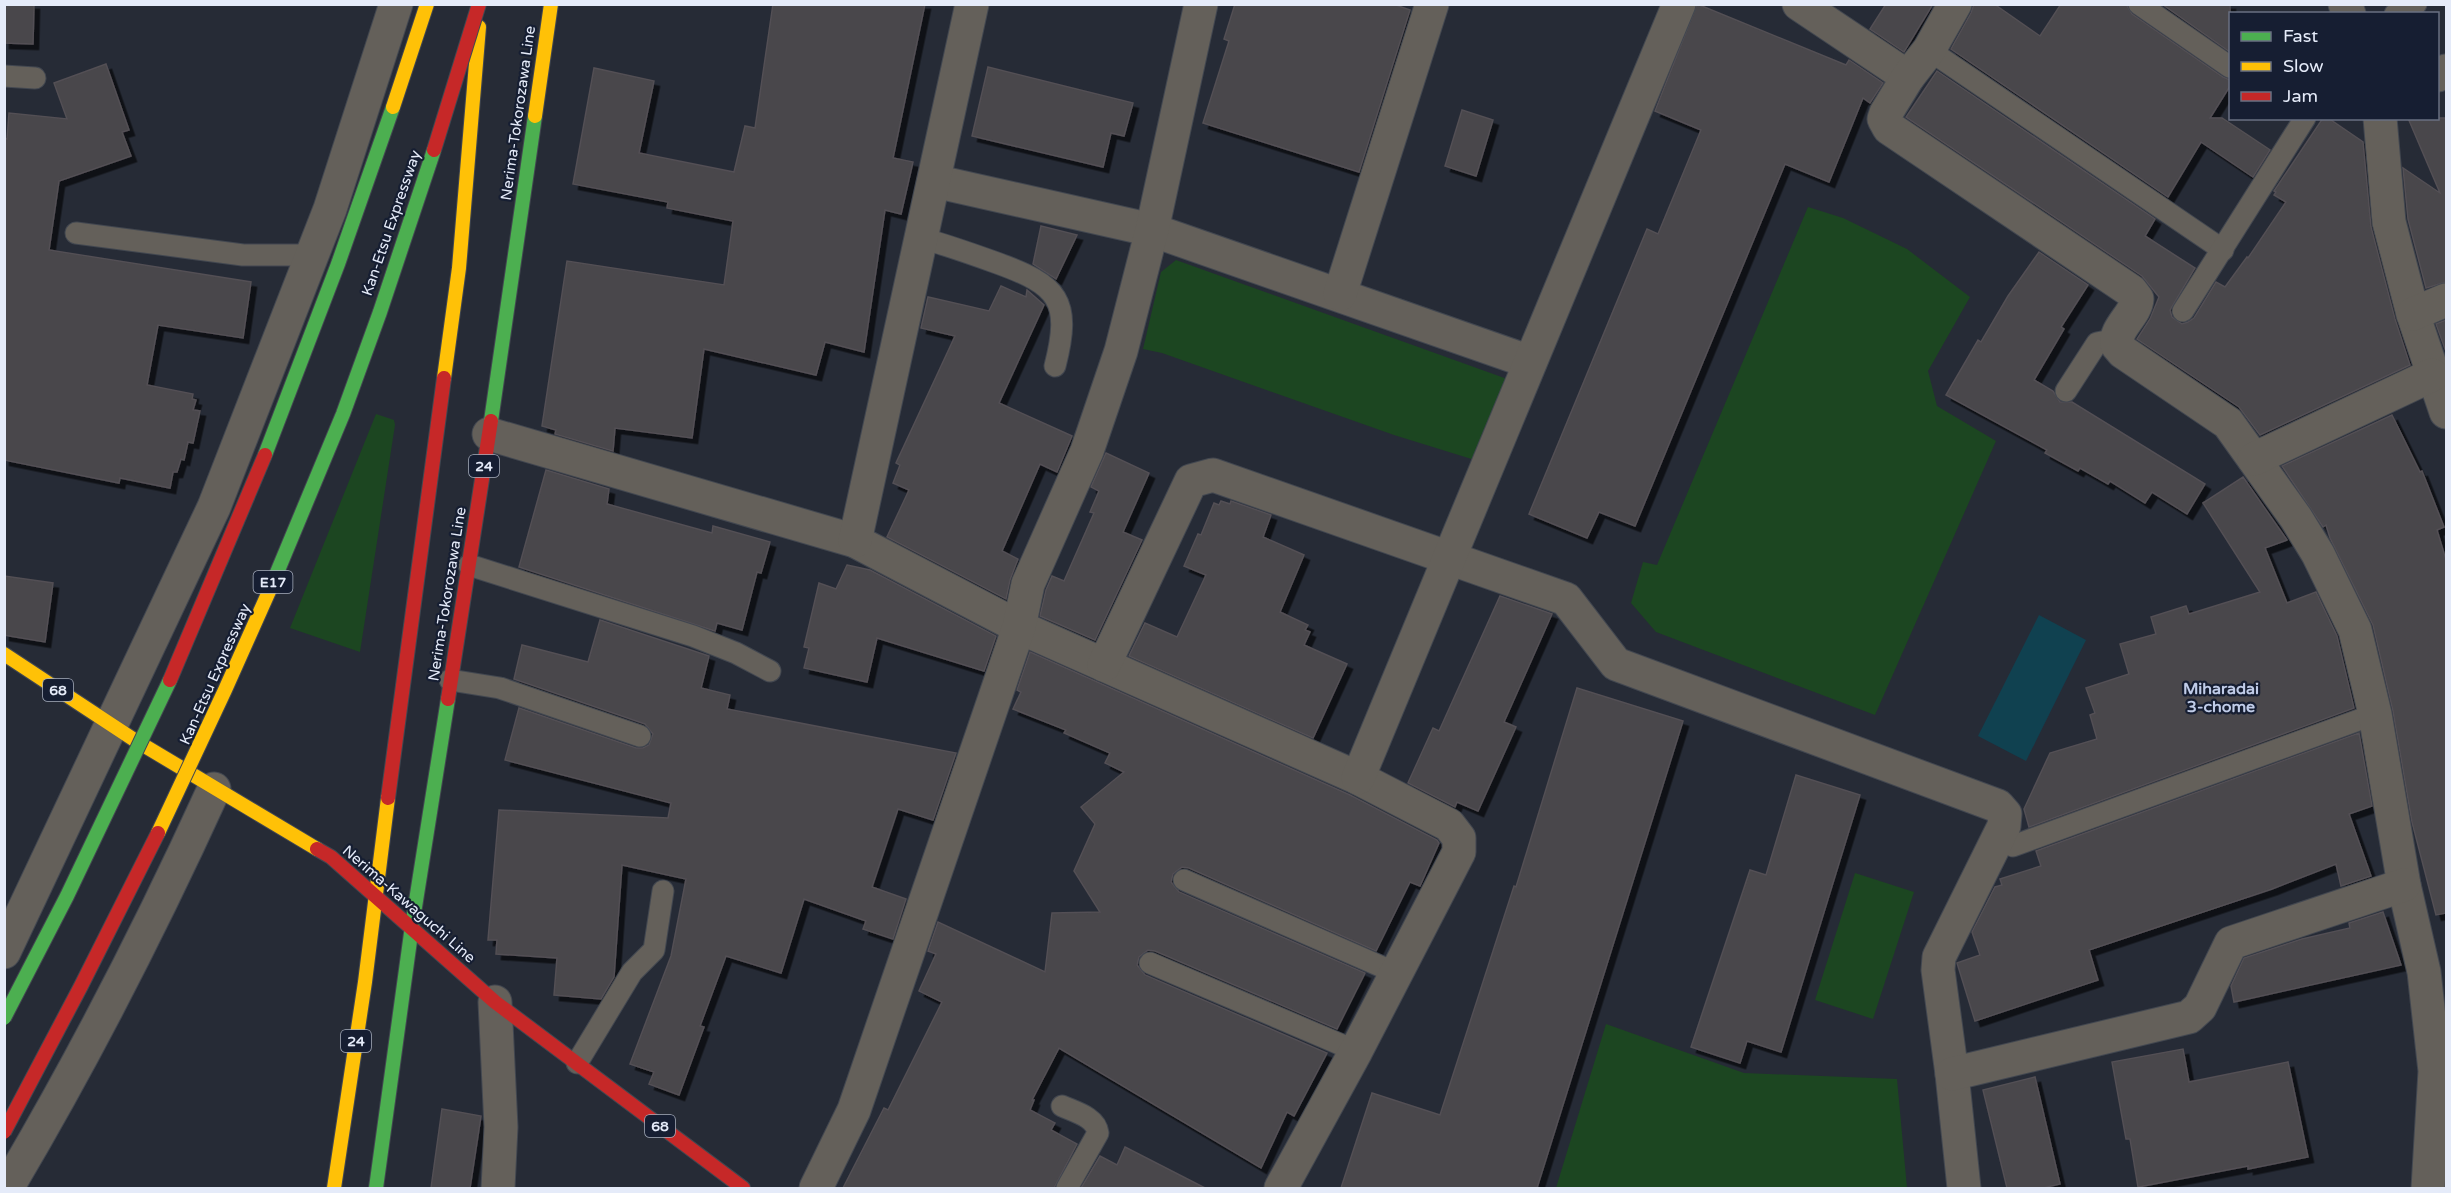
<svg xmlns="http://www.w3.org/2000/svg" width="2451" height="1193" viewBox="0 0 2451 1193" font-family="'Varela Round',sans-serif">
	<defs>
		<filter id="shadow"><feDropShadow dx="5.5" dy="5.5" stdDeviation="0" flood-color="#0009"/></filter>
	</defs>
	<rect width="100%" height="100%" fill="#262b36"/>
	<g fill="#1c4621">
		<polygon points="1808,207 1843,218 1907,249 1970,297 1928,371 1937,406 1996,441 1875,715 1656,632 1631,603 1643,562 1657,565"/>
		<polygon points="1176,260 1510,380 1478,461 1394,435 1162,353 1143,349 1161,272"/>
		<polygon points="376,414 394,420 395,425 360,652 290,628"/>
		<polygon points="1855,873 1914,892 1873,1019 1815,1000"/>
		<polygon points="1606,1024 1744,1073 1897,1079 1907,1188 1556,1188"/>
	</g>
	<polygon fill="#104150" points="2039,615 2086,640 2026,761 1978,736"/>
	<g fill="#48464b" stroke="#534f54" stroke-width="1.5" filter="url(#shadow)">
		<polygon points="4,4 34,4 33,44 4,43"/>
		<polygon points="773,4 925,4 893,158 913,162 901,214 885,210 864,352 825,342 816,375 704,349 692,438 615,428 613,451 555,434 556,430 542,426 567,261 724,285 733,221 667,208 668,202 573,184 594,68 654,81 639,153 734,172 745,126 755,128"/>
		<polygon points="1235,4 1393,4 1410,10 1359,172 1203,123 1229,41 1224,39"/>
		<polygon points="1697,4 1846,65 1849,60 1883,83 1870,103 1863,98 1829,182 1785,164 1635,526 1599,512 1587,538 1529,514 1647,229 1658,234 1701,130 1655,111"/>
		<polygon points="1886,4 1933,4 1904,52 1870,29"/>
		<polygon points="1974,4 1994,4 2040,36 2061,4 2126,4 2132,14 2223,77 2230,80 2230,86 2210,118 2222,118 2270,150 2253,177 2201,142 2168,197 1951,49 1971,13"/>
		<polygon points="2162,4 2230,4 2230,52"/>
		<polygon points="106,64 129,130 122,132 131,156 59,181 49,250 251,282 243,338 158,325 147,385 193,394 192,399 196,400 193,410 200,411 193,443 188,442 184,460 181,459 177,472 173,472 170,488 120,478 119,483 4,460 4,138 7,139 9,113 67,119 54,83"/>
		<polygon points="988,67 1133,103 1124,136 1111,133 1103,167 972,136"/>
		<polygon points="1937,71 2155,219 2145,236 2195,268 2170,310 2172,317 2182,324 2188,322 2194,318 2216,282 2225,287 2247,257 2248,258 2286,202 2274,195 2276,192 2274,191 2323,118 2328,118 2363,142 2371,227 2395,319 2410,365 2260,435 2239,407 2137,339 2150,319 2159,297 2142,276 1906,117"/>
		<polygon points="1462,110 1493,120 1476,176 1445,166"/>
		<polygon points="2408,118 2446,118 2446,282 2426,288 2408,219 2403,168 2440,193"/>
		<polygon points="1041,226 1077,235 1056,279 1033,264"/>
		<polygon points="2039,252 2088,285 2061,327 2064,329 2034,380 2053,391 2060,402 2072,402 2205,484 2187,514 2152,492 2145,503 2110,481 2108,484 2080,468 2078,471 2045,453 2047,450 1946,395 1978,340 1981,342 2008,296"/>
		<polygon points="1001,286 1026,297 1027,290 1044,305 999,403 1072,436 1057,472 1040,464 1002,551 1018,559 1010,580 1006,599 887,537 909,490 893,483 900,465 896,463 955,336 921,328 928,297 989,311"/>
		<polygon points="2446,320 2446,348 2445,349 2436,324"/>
		<polygon points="2392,415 2420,472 2422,471 2444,527 2437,530 2446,560 2446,913 2436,915 2412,822 2393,711 2373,625 2330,538 2326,525 2323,527 2282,466"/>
		<polygon points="1106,453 1149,473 1123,532 1142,540 1095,640 1040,616 1046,590 1052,576 1064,581 1094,513 1090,512 1099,491 1091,487"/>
		<polygon points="546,470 609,489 607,504 712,533 713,526 770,542 761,573 757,572 742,630 717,623 715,631 519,567"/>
		<polygon points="2243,477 2287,540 2265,548 2287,603 2316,592 2337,636 2354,708 2029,827 2024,809 2050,753 2097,739 2090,715 2095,713 2086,688 2129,674 2120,644 2156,634 2151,617 2186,606 2189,614 2260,592 2203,503"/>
		<polygon points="1221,501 1230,504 1231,501 1271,515 1263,537 1304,555 1280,612 1308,625 1305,630 1310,632 1304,645 1347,664 1313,738 1129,656 1145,623 1177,637 1206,575 1184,566 1198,534 1201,535 1214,503 1219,505"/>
		<polygon points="847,565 870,570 996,636 984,671 877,638 867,682 804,668 809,648 804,647 819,583 836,589"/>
		<polygon points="4,576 53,583 45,642 4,635"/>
		<polygon points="1500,596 1552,614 1504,722 1516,727 1478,811 1457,802 1455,807 1408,783 1433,728 1439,731"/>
		<polygon points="600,620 709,656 701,688 730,695 727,709 956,753 933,820 898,809 872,887 906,899 893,939 863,929 866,921 804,899 781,973 726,956 700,1026 704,1027 679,1095 649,1084 654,1072 630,1064 671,956 686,879 622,865 614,977 601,999 554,995 557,958 496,954 497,940 488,940 499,810 668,818 671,803 505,760 519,708 636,748 643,748 649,745 653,734 645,724 514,679 522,645 588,662"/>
		<polygon points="1030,652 1350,795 1437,840 1439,843 1420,886 1410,882 1376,951 1189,868 1182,867 1173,874 1171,882 1179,892 1365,973 1337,1029 1155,951 1148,950 1139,957 1137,965 1145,975 1327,1053 1294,1116 1287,1112 1261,1168 1059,1048 1032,1100 1034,1100 1030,1110 1055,1123 1051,1130 1077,1144 1054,1188 843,1188 884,1108 888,1110 942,1002 919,991 936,954 928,951 938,922 1045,972 1052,913 1100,912 1074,871 1095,824 1081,807 1124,772 1105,763 1110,753 1064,733 1066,730 1013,709 1021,692 1017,690"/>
		<polygon points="1577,688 1683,721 1537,1188 1341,1188 1372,1093 1440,1115 1514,886 1516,887"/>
		<polygon points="2359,733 2372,806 2349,814 2371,876 2341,886 2336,864 2272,889 2089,950 2098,980 1975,1021 1957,963 1980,955 1972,932 1995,887 2002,885 2000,879 2041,866 2036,851"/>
		<polygon points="1796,775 1860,795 1781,1052 1747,1041 1740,1063 1691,1047 1750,870 1766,875"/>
		<polygon points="2383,912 2401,965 2234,1002 2231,986 2244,958 2302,939 2350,928 2349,923"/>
		<polygon points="2183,1049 2189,1082 2288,1062 2308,1157 2248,1169 2248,1166 2138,1187 2130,1139 2126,1139 2112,1062"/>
		<polygon points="2035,1077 2060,1184 2043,1188 2007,1188 1983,1090"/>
		<polygon points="442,1109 481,1116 470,1188 431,1188"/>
		<polygon points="1125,1147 1205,1188 1081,1188 1100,1156 1117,1165"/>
	</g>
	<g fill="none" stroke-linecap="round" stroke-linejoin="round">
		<g stroke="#424750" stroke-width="23">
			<g id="lane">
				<polyline points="2139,4 2230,67"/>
				<polyline points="2395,14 2416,4"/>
				<polyline points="1929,50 2223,250"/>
				<polyline points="4,76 35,78"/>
				<polyline points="76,233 243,255 312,255"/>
				<path d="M 921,238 C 947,245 972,254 997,263 C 1058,285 1072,300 1055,366"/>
				<polyline points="2183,311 2305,118"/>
				<polyline points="2066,391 2097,343 2116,339"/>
				<polyline points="469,565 693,636 736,653 770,671"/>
				<polyline points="450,680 500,688 640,736"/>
				<polyline points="1999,840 2013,846 2375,714"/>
				<polyline points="1184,880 1396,973"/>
				<polyline points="1150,963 1356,1051"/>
				<polyline points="577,1063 632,972 654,950 663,891"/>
				<path d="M 1062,1106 C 1075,1112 1096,1117 1098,1133 L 1067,1188"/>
			</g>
		</g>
		<g stroke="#424750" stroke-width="35">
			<g id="street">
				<polyline points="1799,4 1908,77"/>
				<path d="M 1955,4 L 1929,50 L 1908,77 L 1886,113 L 1884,119 L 1889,128 L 2131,291 L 2137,299 C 2136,315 2114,328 2117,345 L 2123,352 L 2228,423 L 2296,518 L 2318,554 L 2355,630 L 2375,714 L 2404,885 L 2424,972 L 2435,1071 L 2428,1188"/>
				<polyline points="2345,4 2349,14"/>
				<polyline points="2438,75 2446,71"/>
				<polyline points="2380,118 2389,222 2413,314 2446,412"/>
				<polyline points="934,181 1152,230 1530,362"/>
				<polyline points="1340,294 1432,4"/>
				<polyline points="2413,314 2446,300"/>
				<polyline points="489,434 855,541 1019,627 1358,778 1449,825 1459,838 1459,852 1356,1051 1281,1188"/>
				<polyline points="2254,459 2432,375"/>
				<polyline points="855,541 972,4"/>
				<polyline points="1104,665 1191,481 1213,475 1566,599 1616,664 1998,806 2005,814 2004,826 1939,957 1938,970 1952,1074 1964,1188"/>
				<polyline points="1358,778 1679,4"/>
				<polyline points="4,952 214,507 330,209 396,4"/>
				<polyline points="495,1002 501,1127 498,1188"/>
				<polyline points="1952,1074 2189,1017 2200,1007 2231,943 2404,885"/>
				<path d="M 7,1188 C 83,1060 152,925 214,789"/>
				<polyline points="816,1188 854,1110 1019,627 1028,584 1087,451 1121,351 1152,230 1201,4"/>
			</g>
		</g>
		<g stroke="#424750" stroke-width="16">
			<g id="fast">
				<polyline points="491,421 535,116"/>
				<polyline points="376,1188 412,926 448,699"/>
			</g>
		</g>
		<g stroke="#424750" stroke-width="16">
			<g id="slow">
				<polyline points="535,116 551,4"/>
				<polyline points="444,378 459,268 479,27"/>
				<polyline points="4,654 133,739 317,849"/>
				<polyline points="334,1188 365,982 388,798"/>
			</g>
		</g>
		<g stroke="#424750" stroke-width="16">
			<g id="jam">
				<polyline points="448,699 491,421"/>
				<polyline points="388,798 444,378"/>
				<polyline points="317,849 331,857 495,1002 743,1188"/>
			</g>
		</g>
		<use href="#lane" stroke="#64605a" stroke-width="21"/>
		<use href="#street" stroke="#64605a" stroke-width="33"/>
		<use href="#fast" stroke="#4caf50" stroke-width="14"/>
		<use href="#slow" stroke="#ffc107" stroke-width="14"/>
		<use href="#jam" stroke="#c62828" stroke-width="14"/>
		<g stroke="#424750" stroke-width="16" stroke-linecap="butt">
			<g id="fast-bridge">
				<polyline points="265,455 338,264 393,107"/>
				<polyline points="271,587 343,414 380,312 434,150"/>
				<polyline points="4,1018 67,896 170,680"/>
			</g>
		</g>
		<g stroke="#424750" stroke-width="16" stroke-linecap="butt">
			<g id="slow-bridge">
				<polyline points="393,107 427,4"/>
				<polyline points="158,833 225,690 271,587"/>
			</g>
		</g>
		<g stroke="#424750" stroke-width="16" stroke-linecap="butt">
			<g id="jam-bridge">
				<polyline points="434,150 479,4"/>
				<polyline points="170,680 265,455"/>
				<polyline points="4,1132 81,986 158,833"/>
			</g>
		</g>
		<use href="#fast-bridge" stroke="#4caf50" stroke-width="14"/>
		<use href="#slow-bridge" stroke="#ffc107" stroke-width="14"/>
		<use href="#jam-bridge" stroke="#c62828" stroke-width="14"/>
	</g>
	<g text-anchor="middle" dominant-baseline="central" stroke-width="4.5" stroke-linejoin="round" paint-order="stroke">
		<g fill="#161e32" stroke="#a7aebd" stroke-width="1.5">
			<rect x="469" y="455" width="30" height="22" rx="4.5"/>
			<rect x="253.5" y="571" width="39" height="22" rx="4.5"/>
			<rect x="43" y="679" width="30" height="22" rx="4.5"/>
			<rect x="341" y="1030" width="30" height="22" rx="4.5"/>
			<rect x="645" y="1115" width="30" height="22" rx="4.5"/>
		</g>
		<g font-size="14" font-weight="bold" fill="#e5ebf9">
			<text x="484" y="466">24</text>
			<text x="273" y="582">E17</text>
			<text x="58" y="690">68</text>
			<text x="356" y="1041">24</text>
			<text x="660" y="1126">68</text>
		</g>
		<g font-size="15" fill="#e5ebf9" stroke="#161e32">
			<text transform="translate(518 113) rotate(-82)">Nerima-Tokorozawa Line</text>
			<text transform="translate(391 223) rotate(-71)">Kan-Etsu Expressway</text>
			<text transform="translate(447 594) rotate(-81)">Nerima-Tokorozawa Line</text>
			<text transform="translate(215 674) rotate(-66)">Kan-Etsu Expressway</text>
			<text transform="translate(409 904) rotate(41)">Nerima-Kawaguchi Line</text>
		</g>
		<g font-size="16" font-weight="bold" fill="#c0cce8" stroke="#161e32">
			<text x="2221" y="689">Miharadai<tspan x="2221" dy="18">3-chome</tspan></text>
		</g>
	</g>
	<rect width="2451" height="1193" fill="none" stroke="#e5ebf9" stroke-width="12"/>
	<rect x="2229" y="12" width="210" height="108" fill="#161e32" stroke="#697082" stroke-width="1.5"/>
	<rect x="2241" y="32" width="30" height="9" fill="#4caf50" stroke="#697082" stroke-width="1.5"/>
	<text x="2283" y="42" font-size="18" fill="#e5ebf9">Fast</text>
	<rect x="2241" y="62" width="30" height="9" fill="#ffc107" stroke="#697082" stroke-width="1.5"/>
	<text x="2283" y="72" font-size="18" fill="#e5ebf9">Slow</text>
	<rect x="2241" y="92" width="30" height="9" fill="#c62828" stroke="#697082" stroke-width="1.5"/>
	<text x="2283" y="102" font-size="18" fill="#e5ebf9">Jam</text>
</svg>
